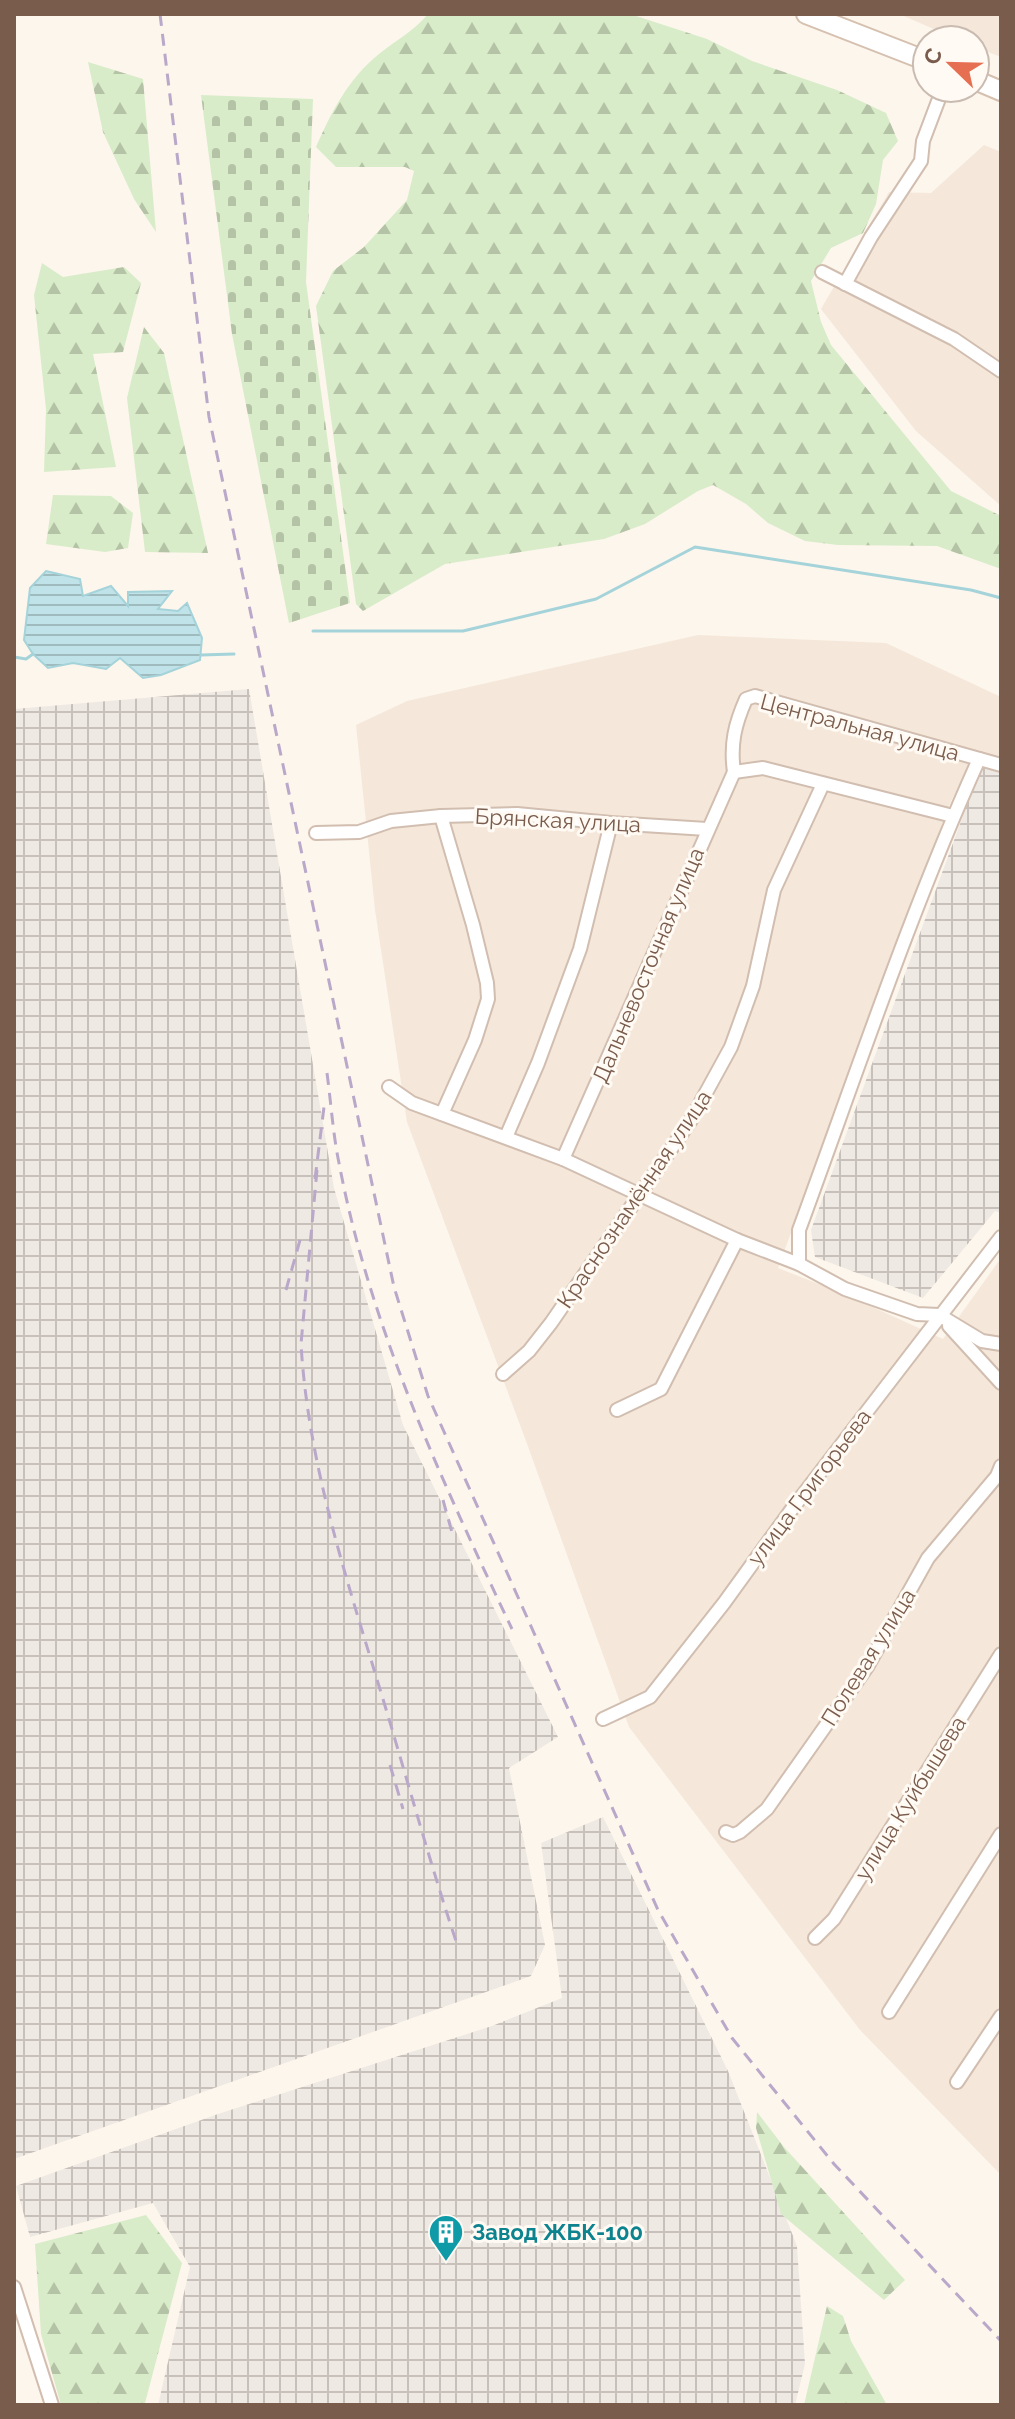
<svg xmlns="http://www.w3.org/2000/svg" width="1015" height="2419" viewBox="0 0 1015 2419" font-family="Raleway,sans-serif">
	<defs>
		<pattern id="industrial-grid" width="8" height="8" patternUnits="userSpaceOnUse" patternTransform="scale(2)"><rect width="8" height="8" fill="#efe9e4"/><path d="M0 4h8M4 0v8" fill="none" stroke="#c7c0bb"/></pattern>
		<pattern id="forest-firs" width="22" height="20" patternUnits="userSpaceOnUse" patternTransform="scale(2)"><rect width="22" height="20" fill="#d8ecc9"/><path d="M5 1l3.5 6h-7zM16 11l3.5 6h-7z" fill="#b4c2a5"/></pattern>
		<pattern id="cemetery-stones" width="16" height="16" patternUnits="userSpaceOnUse" patternTransform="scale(2)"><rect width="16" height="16" fill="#d8ecc9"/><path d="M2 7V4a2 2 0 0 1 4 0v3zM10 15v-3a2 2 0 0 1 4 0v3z" fill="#b4c2a5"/></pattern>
		<pattern id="water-rules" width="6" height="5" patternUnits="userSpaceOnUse" patternTransform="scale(2)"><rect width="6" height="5" fill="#bfe3e8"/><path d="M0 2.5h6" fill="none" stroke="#a0bbbe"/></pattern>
	</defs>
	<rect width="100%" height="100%" fill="#fdf6ec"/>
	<g fill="#f5e8da">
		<polygon points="899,14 1001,14 1001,57 975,47 975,40 959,40"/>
		<polygon points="984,145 1001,152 1001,506 916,431 821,309 889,192 931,193"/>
		<polygon points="698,635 886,643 1001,697 1001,759 975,751 947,810 778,1268 844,1294 943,1339 1001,1258 1001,2175 860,2030 629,1727 526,1441 407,1122 375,910 356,725 407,701"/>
	</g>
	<g fill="url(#industrial-grid)">
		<polygon points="249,689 334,1188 403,1425 558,1737 509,1768 545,1945 531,1976 14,2159 14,709"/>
		<polygon points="982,764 1001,770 1001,1213 995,1211 923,1298 815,1257 811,1230"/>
		<polygon points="603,1817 728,2071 797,2246 805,2364 795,2405 158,2405 190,2267 153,2203 30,2237 16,2186 218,2114 492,2026 562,1998 541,1843"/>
	</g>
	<g fill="url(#forest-firs)">
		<path d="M 428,14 L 630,14 L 707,39 L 752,61 L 837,90 L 886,113 L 898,141 L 883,160 L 876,204 L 863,233 L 831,248 L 811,281 L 821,322 L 831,345 L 951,491 L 1001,516 L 1001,569 L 937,546 L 838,545 L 805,541 L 768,523 L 746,504 L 713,485 L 698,491 L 645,524 L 604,539 L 445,564 L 363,611 L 356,604 L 316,306 L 333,271 L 364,247 L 407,200 L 414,171 L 405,167 L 336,167 L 316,147 C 332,111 348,79 379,54 C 396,40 414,31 428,14 Z"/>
		<polygon points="88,62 143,79 156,232 134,199 103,132"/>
		<polygon points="42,263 63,277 124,267 141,283 123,352 93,354 116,467 44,472 46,409 34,295"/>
		<polygon points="144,327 164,353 208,553 145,552 127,398"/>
		<polygon points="53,495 111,496 133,513 128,548 105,552 46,544"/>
		<polygon points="757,2112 784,2147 905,2280 884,2300 781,2214 756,2128"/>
		<polygon points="146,2215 182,2263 145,2403 61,2405 41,2334 35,2244"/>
		<polygon points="827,2306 843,2316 851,2341 887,2405 804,2405"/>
	</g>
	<polygon fill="url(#cemetery-stones)" points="201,95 313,99 306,282 350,603 289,623 232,334"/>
	<polygon fill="url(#water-rules)" stroke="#a5d3da" stroke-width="2" points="46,571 80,579 83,596 111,586 128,606 128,592 172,591 158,609 178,611 187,603 202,638 200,660 161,675 143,678 120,658 106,669 73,663 48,668 33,654 24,640 30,588"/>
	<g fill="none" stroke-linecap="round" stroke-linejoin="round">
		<g stroke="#a5d3da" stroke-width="3">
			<polyline points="313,631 463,631 596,599 695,547 971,590 1001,598"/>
			<polyline points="201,655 234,654"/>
			<polyline points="14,657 26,659 33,654"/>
		</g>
		<g stroke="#d1beb0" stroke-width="16">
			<g id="street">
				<polyline points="822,272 954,339 1001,371"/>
				<polyline points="845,284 871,237 921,161 923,141 943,88"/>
				<path d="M 734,772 C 730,744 735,724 746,699 L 755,696 L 1001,765"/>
				<polyline points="734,772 763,768 953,816"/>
				<polyline points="441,816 473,925 487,983 488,999 475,1040 442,1114"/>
				<polyline points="316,833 359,832 391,821 441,816 517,814 611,823 707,829"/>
				<polyline points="389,1087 412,1103 563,1159 737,1240 799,1264 845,1289 917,1314 939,1315 982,1341 1001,1344"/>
				<polyline points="506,1137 538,1063 580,949 611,823"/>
				<polyline points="563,1159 734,772"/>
				<path d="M 799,1264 L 799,1230 C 857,1072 910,912 979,759"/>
				<polyline points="949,1326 1001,1383"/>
				<polyline points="503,1374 529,1351 551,1323 691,1120 731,1047 753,986 774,890 823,784"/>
				<polyline points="617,1410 661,1389 737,1240"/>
				<polyline points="603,1719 650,1697 724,1603 792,1509 1001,1237"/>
				<polyline points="726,1832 733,1835 740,1832 767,1809 867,1667 928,1558 997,1476 1001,1466"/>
				<polyline points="815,1938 834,1919 1001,1654"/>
				<polyline points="889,2012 1001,1834"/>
				<polyline points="957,2082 1001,2016"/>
				<polyline points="14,2287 52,2405"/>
			</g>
		</g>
		<g stroke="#d6c0b0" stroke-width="22">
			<g id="secondary">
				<polyline points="806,14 927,61"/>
				<polyline points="975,80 1001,91"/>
			</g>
		</g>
		<use href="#street" stroke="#fff" stroke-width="12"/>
		<use href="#secondary" stroke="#fff" stroke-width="18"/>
		<g stroke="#b9a8c9" stroke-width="3" stroke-dasharray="12 8" stroke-linecap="butt">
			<polyline points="160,14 209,417 394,1287 428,1396 658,1910 732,2038 834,2164 1001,2341"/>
			<path d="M 327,1073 C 331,1103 333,1134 339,1163 C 370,1327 441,1479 512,1629"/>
			<path d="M 317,1170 L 301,1344 C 308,1462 345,1574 379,1686 C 405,1771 428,1857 456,1941"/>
			<polyline points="315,1179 324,1107"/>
			<polyline points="286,1290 302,1233"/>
			<polyline points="443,1500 453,1536"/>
			<polyline points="390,1765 403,1809"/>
		</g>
	</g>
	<defs>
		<g id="building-pin" transform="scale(1.8)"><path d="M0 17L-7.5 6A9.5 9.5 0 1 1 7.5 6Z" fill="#0f9aa8" stroke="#fffaf3"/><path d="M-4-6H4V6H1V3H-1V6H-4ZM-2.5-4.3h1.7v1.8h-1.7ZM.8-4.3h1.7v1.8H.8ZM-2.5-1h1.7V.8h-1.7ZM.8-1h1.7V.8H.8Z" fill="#fff"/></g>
	</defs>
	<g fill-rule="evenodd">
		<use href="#building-pin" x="446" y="2232"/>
	</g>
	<g text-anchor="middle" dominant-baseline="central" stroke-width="6" stroke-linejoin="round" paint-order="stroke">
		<g font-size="22" fill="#7a5c4d" stroke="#fffaf3">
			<text transform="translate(860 727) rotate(15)">Центральная улица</text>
			<text transform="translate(558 820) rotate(3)">Брянская улица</text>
			<text transform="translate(648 965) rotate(-67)">Дальневосточная улица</text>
			<text transform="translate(634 1199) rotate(-56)">Краснознамённая улица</text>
			<text transform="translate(809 1487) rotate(-53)">улица Григорьева</text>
			<text transform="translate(868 1657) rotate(-58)">Полевая улица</text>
			<text transform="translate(910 1798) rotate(-58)">улица Куйбышева</text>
		</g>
		<g font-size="22" font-weight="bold" fill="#0d838f" stroke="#fffaf3" text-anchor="start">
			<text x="472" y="2232">Завод ЖБК-100</text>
		</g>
	</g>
	<rect width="1015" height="2419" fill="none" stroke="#7a5c4d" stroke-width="32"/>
	<g transform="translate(951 64) rotate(293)"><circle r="38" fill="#fffaf3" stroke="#cabbb1" stroke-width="2"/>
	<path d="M0-6L14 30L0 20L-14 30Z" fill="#e76f51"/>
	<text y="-12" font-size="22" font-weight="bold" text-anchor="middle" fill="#7a5c4d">С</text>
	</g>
</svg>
